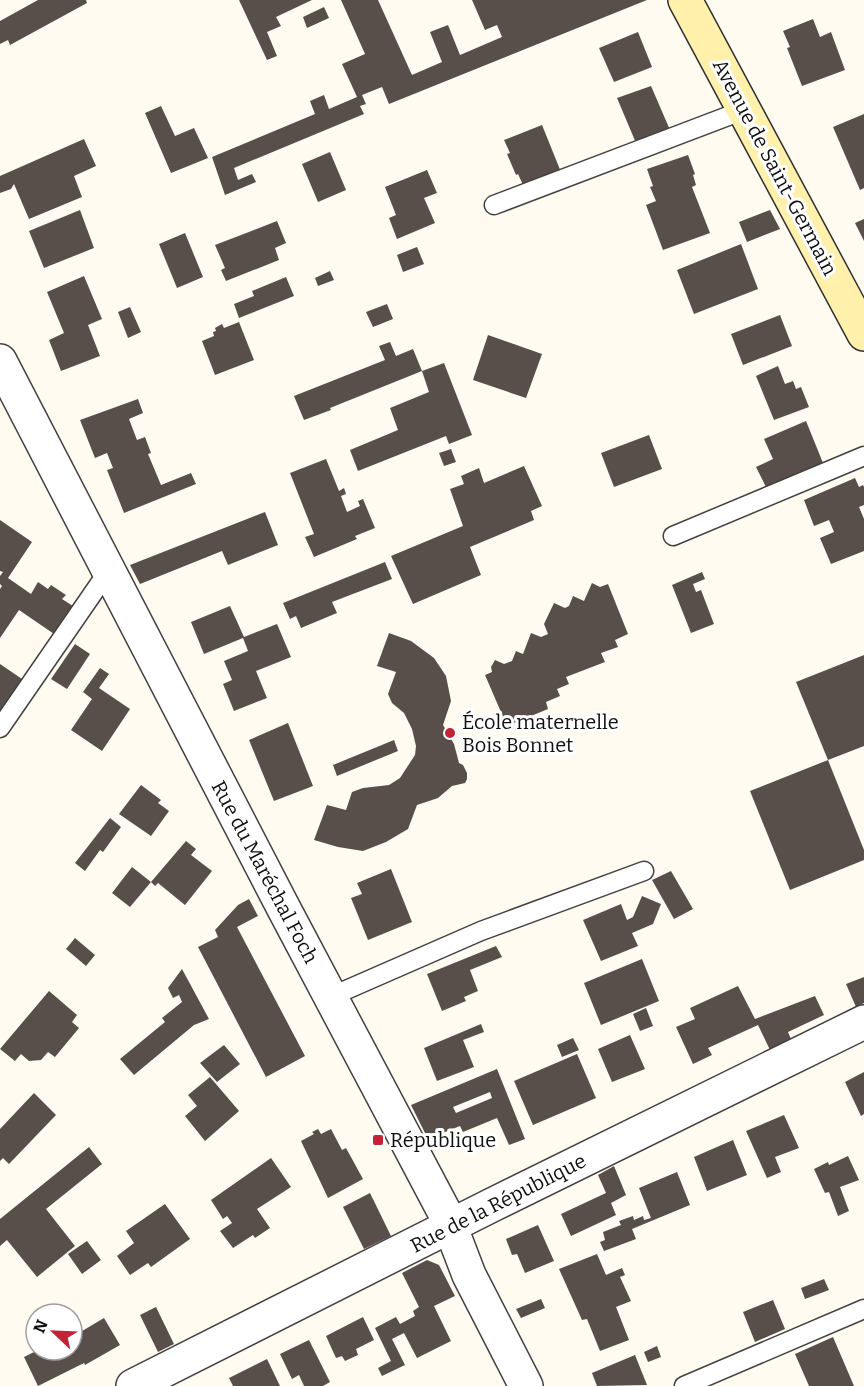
<svg xmlns="http://www.w3.org/2000/svg" width="864" height="1386" viewBox="0 0 864 1386" font-family="Bitter,serif">
	<rect width="100%" height="100%" fill="#fffbf1"/>
	<g fill="#584f4b" fill-rule="evenodd">
		<polygon points="38,0 86,0 87,3 10,45 8,40 0,44 0,21"/>
		<polygon points="239,0 312,0 276,17 281,26 267,32 277,56 267,60"/>
		<polygon points="341,0 378,0 412,75 442,62 430,32 448,25 460,55 502,37 497,25 485,30 472,0 647,0 389,104 382,87 362,95 366,104 360,106 364,114 234,168 238,180 252,174 256,182 225,195 212,157 315,114 310,101 324,95 329,109 357,97 342,64 365,54"/>
		<polygon points="324,7 329,18 307,28 303,17"/>
		<polygon points="813,19 820,37 831,32 845,70 802,86 787,48 790,47 783,31"/>
		<polygon points="638,32 652,67 614,82 599,48"/>
		<polygon points="651,86 670,130 636,143 617,98"/>
		<polygon points="161,106 175,136 194,128 208,158 171,173 145,113"/>
		<polygon points="864,114 864,188 860,190 833,127"/>
		<polygon points="542,125 561,172 524,187 518,174 516,175 507,154 510,153 504,140"/>
		<polygon points="84,139 96,166 74,176 82,197 29,219 14,184 11,189 0,193 0,176"/>
		<polygon points="330,152 346,190 318,202 302,164"/>
		<polygon points="688,155 695,174 693,175 696,185 692,187 710,233 663,250 646,205 656,201 650,187 653,186 647,169"/>
		<polygon points="427,170 437,193 424,198 435,223 397,239 389,218 396,215 385,187"/>
		<polygon points="80,210 94,248 44,268 29,231"/>
		<polygon points="770,210 780,229 747,242 739,222"/>
		<polygon points="864,219 864,241 855,223"/>
		<polygon points="277,221 286,243 275,248 279,260 226,281 221,270 225,268 215,245"/>
		<polygon points="185,233 203,277 177,288 159,244"/>
		<polygon points="741,244 758,289 694,314 677,270"/>
		<polygon points="417,247 424,264 403,272 397,255"/>
		<polygon points="330,271 334,280 318,286 315,278"/>
		<polygon points="84,276 102,319 88,325 100,356 61,371 49,340 64,333 47,292"/>
		<polygon points="286,277 294,296 239,318 234,304 254,296 252,291"/>
		<polygon points="387,304 393,319 373,327 366,312"/>
		<polygon points="130,307 141,332 128,338 118,312"/>
		<polygon points="780,315 792,346 743,365 731,334"/>
		<polygon points="239,322 254,360 215,375 202,341 214,336 213,332 216,331 215,328 222,324 224,328"/>
		<polygon points="488,335 542,354 526,398 473,380"/>
		<polygon points="390,342 396,356 413,349 422,371 330,408 331,410 304,420 294,396 385,360 379,346"/>
		<polygon points="444,363 472,435 449,444 446,436 358,471 350,450 398,430 390,408 429,392 422,371"/>
		<polygon points="778,366 785,384 793,381 796,389 801,387 809,407 774,420 756,376"/>
		<polygon points="138,399 143,413 129,419 137,440 145,437 151,453 148,454 161,485 191,473 196,484 124,513 107,470 113,468 107,453 95,458 80,420"/>
		<polygon points="806,421 823,463 766,487 756,467 773,459 764,439"/>
		<polygon points="649,435 662,469 614,487 601,453"/>
		<polygon points="451,449 456,462 444,466 439,453"/>
		<polygon points="326,459 339,491 344,488 346,494 341,496 347,512 360,506 358,501 363,499 375,528 355,536 357,539 314,557 305,537 314,534 290,473"/>
		<polygon points="524,466 542,506 531,511 534,520 470,547 481,575 413,604 391,556 463,526 450,489 464,484 461,476 479,468 484,483"/>
		<polygon points="855,478 859,487 863,485 864,487 864,505 859,507 864,519 864,551 831,564 820,538 834,532 829,520 814,526 804,500"/>
		<polygon points="265,512 278,545 228,565 222,551 140,584 130,565"/>
		<polygon points="0,520 32,542 8,578 31,594 38,582 48,589 51,585 66,595 62,599 76,608 57,636 19,610 0,638 0,589 2,586 0,584 0,576 3,572 0,571"/>
		<polygon points="385,562 392,579 332,602 337,613 301,628 296,616 290,619 283,603"/>
		<polygon points="702,572 705,579 693,584 696,592 701,590 714,624 691,633 672,585"/>
		<polygon points="592,583 600,587 608,584 628,634 615,640 618,647 601,653 605,662 566,677 569,684 557,689 560,696 546,702 548,709 507,726 485,675 492,672 491,667 495,660 504,664 512,661 516,651 523,654 531,633 541,637 548,634 544,624 554,603 565,608 569,606 573,596 584,601"/>
		<polygon points="230,606 244,637 277,624 291,657 256,671 267,698 234,711 223,684 232,680 224,661 248,651 243,638 204,654 191,622"/>
		<polygon points="389,633 411,641 434,658 446,676 451,701 443,725 454,744 459,763 463,765 467,773 467,779 465,783 452,786 438,798 417,805 408,829 386,842 363,851 338,847 314,840 327,805 346,810 352,792 363,788 389,785 400,778 415,755 416,746 412,729 404,713 392,703 388,694 396,672 377,666"/>
		<polygon points="75,644 90,654 67,689 51,679"/>
		<polygon points="864,655 864,746 828,760 796,682"/>
		<polygon points="0,664 25,681 3,713 0,711"/>
		<polygon points="100,668 109,674 99,688 130,709 102,751 71,730 92,699 83,692"/>
		<polygon points="288,723 313,786 274,801 249,740"/>
		<polygon points="394,740 398,751 337,776 333,765"/>
		<polygon points="828,760 864,850 864,860 790,890 750,791"/>
		<polygon points="141,785 161,800 158,803 169,811 151,836 119,814"/>
		<polygon points="110,818 121,827 103,852 100,850 85,871 75,863"/>
		<polygon points="186,841 196,849 191,855 212,871 185,905 158,883 155,886 151,882 130,907 112,893 132,867 151,882"/>
		<polygon points="391,869 412,922 368,940 351,898 362,894 357,883"/>
		<polygon points="671,871 693,909 674,919 652,880"/>
		<polygon points="642,896 661,904 653,924 632,933 638,946 601,961 583,920 621,904 627,920 633,917"/>
		<polygon points="249,899 258,916 237,927 305,1056 266,1077 198,947 218,937 215,930 238,905"/>
		<polygon points="75,938 95,955 86,966 66,949"/>
		<polygon points="496,946 502,957 470,970 478,991 464,997 466,1001 442,1011 427,974"/>
		<polygon points="642,959 659,1001 601,1025 584,983"/>
		<polygon points="182,969 209,1019 194,1025 134,1075 120,1059 165,1022 162,1018 182,1002 179,995 173,998 168,988"/>
		<polygon points="864,977 864,1003 856,1007 846,984"/>
		<polygon points="738,986 755,1019 815,996 824,1015 788,1032 791,1039 770,1050 758,1025 708,1048 712,1055 693,1064 676,1027 695,1019 690,1008"/>
		<polygon points="49,991 77,1015 72,1022 79,1028 55,1057 48,1052 41,1060 29,1061 21,1054 15,1061 0,1049"/>
		<polygon points="646,1008 653,1026 640,1031 633,1014"/>
		<polygon points="481,1024 484,1032 463,1040 474,1067 437,1081 424,1048"/>
		<polygon points="630,1035 645,1069 612,1082 598,1049"/>
		<polygon points="573,1038 579,1050 562,1057 557,1045"/>
		<polygon points="224,1045 240,1064 217,1082 200,1063"/>
		<polygon points="577,1054 596,1098 533,1125 514,1081"/>
		<path d="M 497,1069 L 525,1139 L 509,1145 L 497,1118 L 463,1132 L 460,1126 L 428,1139 L 411,1105 ZM 490,1092 L 492,1098 L 456,1113 L 453,1107 Z"/>
		<polygon points="864,1072 864,1114 861,1116 845,1082"/>
		<polygon points="210,1077 239,1111 205,1141 185,1116 197,1106 188,1095"/>
		<polygon points="34,1093 56,1115 9,1164 3,1158 0,1161 0,1129"/>
		<polygon points="784,1115 799,1148 775,1157 781,1172 767,1178 746,1131"/>
		<polygon points="318,1129 321,1134 331,1129 342,1150 346,1148 363,1179 328,1198 301,1141 314,1134 312,1132"/>
		<polygon points="733,1140 747,1175 707,1191 694,1157"/>
		<polygon points="89,1147 102,1164 46,1209 75,1246 37,1277 7,1240 0,1246 0,1219"/>
		<polygon points="848,1156 859,1180 840,1187 849,1211 838,1216 829,1192 825,1193 814,1169 828,1162 829,1165"/>
		<polygon points="271,1158 291,1187 257,1209 270,1228 255,1238 253,1235 233,1248 220,1231 232,1223 227,1216 223,1219 211,1200"/>
		<polygon points="614,1166 626,1195 611,1203 616,1215 571,1236 561,1214 606,1193 598,1175"/>
		<polygon points="677,1172 690,1205 632,1229 636,1239 604,1251 600,1242 605,1240 603,1232 621,1225 619,1221 633,1216 634,1220 643,1216 644,1220 651,1218 639,1188"/>
		<polygon points="370,1193 391,1236 364,1249 343,1207"/>
		<polygon points="165,1204 190,1239 151,1267 148,1263 130,1275 117,1256 134,1243 126,1231"/>
		<polygon points="538,1225 554,1261 525,1273 517,1254 512,1255 506,1239"/>
		<polygon points="87,1241 101,1260 82,1274 68,1254"/>
		<polygon points="597,1254 606,1275 622,1268 625,1275 620,1277 631,1301 616,1307 629,1340 600,1351 587,1319 582,1320 559,1269"/>
		<polygon points="427,1260 439,1265 455,1296 434,1306 451,1341 417,1358 404,1333 392,1339 405,1365 382,1376 378,1368 391,1361 375,1328 396,1317 400,1324 415,1316 413,1311 419,1307 402,1273"/>
		<polygon points="824,1279 829,1290 805,1299 801,1288"/>
		<polygon points="541,1299 545,1308 521,1318 516,1309"/>
		<polygon points="773,1300 785,1329 755,1342 743,1312"/>
		<polygon points="156,1307 174,1344 158,1352 140,1315"/>
		<polygon points="363,1317 374,1340 356,1349 358,1355 345,1361 342,1356 336,1358 326,1336"/>
		<polygon points="104,1318 120,1345 85,1365 84,1363 38,1386 24,1357 38,1350 72,1350 72,1337"/>
		<polygon points="833,1337 854,1386 809,1386 795,1354"/>
		<polygon points="309,1340 330,1382 323,1386 304,1386 299,1375 292,1379 280,1354"/>
		<polygon points="657,1346 661,1357 648,1362 644,1352"/>
		<polygon points="635,1355 647,1385 597,1386 592,1373"/>
		<polygon points="267,1359 280,1386 233,1386 229,1378"/>
	</g>
	<g fill="none" stroke-linecap="round" stroke-linejoin="round">
		<g stroke="#424242" stroke-width="21">
			<g id="service">
				<polyline points="494,205 744,110"/>
				<polyline points="673,536 864,456"/>
				<polyline points="0,728 109,570"/>
				<polyline points="330,997 481,931 644,871"/>
				<polyline points="684,1386 864,1309"/>
			</g>
		</g>
		<g stroke="#424242" stroke-width="36">
			<g id="minor">
				<polyline points="0,361 283,907 446,1215 469,1275 526,1386"/>
				<polyline points="133,1386 492,1205 864,1022"/>
			</g>
		</g>
		<g stroke="#313131" stroke-width="36">
			<polyline id="secondary" points="685,0 864,334"/>
		</g>
		<use href="#service" stroke="#fff" stroke-width="18"/>
		<use href="#minor" stroke="#fff" stroke-width="33"/>
		<use href="#secondary" stroke="#fff0ac" stroke-width="33"/>
	</g>
	<g fill="#c32337" stroke="#fff" stroke-width="2">
		<circle cx="450" cy="733" r="6"/>
		<rect x="372" y="1134" width="12" height="12" rx="3"/>
	</g>
	<g text-anchor="middle" dominant-baseline="central" stroke-width="6" stroke-linejoin="round" paint-order="stroke">
		<g font-size="20" fill="#0f0f0f" stroke="#fff">
			<text transform="translate(775 167) rotate(62)">Avenue de Saint-Germain</text>
			<text transform="translate(265 872) rotate(62)">Rue du Maréchal Foch</text>
			<text transform="translate(498 1203) rotate(-27)">Rue de la République</text>
		</g>
		<g font-size="20" fill="#0f0f0f" stroke="#fff" text-anchor="start">
			<text x="462" y="722">École maternelle<tspan x="462" dy="23">Bois Bonnet</tspan></text>
			<text x="390" y="1140">République</text>
		</g>
	</g>
	<g transform="translate(54 1332) rotate(293)"><circle r="28" fill="#ffffff" stroke="#9f9f9f" stroke-width="1.5"/>
	<path d="M0-4.5L10 22L0 15L-10 22Z" fill="#c32337"/>
	<text y="-9" font-size="16" font-weight="bold" text-anchor="middle" fill="#0f0f0f">N</text>
	</g>
</svg>
